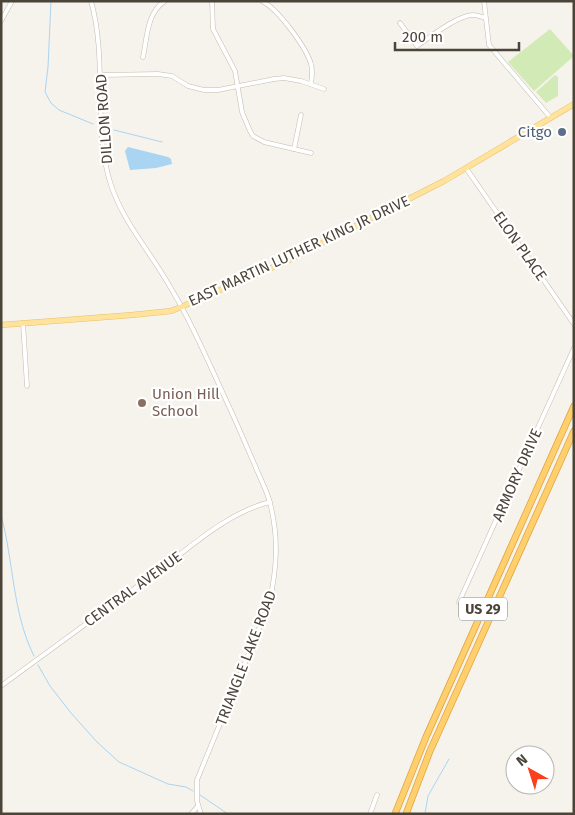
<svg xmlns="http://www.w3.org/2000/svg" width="575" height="815" viewBox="0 0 575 815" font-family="'Fira Sans',sans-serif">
	<rect width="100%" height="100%" fill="#f6f3ec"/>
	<g fill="#d2eab5">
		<polygon points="550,29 574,56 534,91 508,62"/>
		<polygon points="555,75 558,77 558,96 546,103 536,92"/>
	</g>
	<polygon fill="#a9d4f2" points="128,147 168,157 171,159 172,164 156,168 130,170 125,151"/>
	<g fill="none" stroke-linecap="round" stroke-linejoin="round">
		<g stroke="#a9d4f2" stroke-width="1">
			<polyline points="51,1 48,67 45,92 51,103 59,110 93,124"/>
			<polyline points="114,130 162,142"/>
			<polyline points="573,306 574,306"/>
			<path d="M 1,515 C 14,562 12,612 34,656"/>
			<polyline points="38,665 50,686 71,713 97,742 119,762 168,784 186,787 193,791"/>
			<polyline points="200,795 228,814"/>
			<polyline points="425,814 428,796 449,759"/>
		</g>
		<g stroke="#c2bbae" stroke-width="5">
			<g id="minor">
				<path d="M 91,1 C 108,61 92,128 111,185 C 123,221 147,248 166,280 C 192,322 211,368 232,413 C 241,433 250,454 259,475 C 263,484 268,494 270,503 C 279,538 277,569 269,604 L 197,780 L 197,801 L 201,814"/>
				<polyline points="212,1 213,29 235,71 242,112 250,131 253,136 264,142 311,153"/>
				<path d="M 262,1 C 278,9 306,47 311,64 C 313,70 312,77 311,84"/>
				<polyline points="484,1 489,45 550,117"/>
				<polyline points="1,21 12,1"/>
				<path d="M 400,23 L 417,46 C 430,37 458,15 473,15 C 477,15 482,17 485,18"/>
				<path d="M 143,57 C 147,38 147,12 165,1"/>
				<polyline points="101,75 158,74 172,76 188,86 204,90 218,90 274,79 284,78 301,81 324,89"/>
				<polyline points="294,149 301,115"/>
				<polyline points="466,168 574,324"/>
				<polyline points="23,323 27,386"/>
				<polyline points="459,602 574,348"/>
				<path d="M 1,686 C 54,647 107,608 161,569 C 194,544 229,512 270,502"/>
				<polyline points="191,814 198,806"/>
				<polyline points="370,814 377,795"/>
			</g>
		</g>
		<g stroke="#e6c16a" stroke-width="6">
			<polyline id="major" points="1,325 132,315 171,311 181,307 285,262 444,181 574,104"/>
		</g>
		<g stroke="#e0a43c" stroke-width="7">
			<g id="highway">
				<polyline points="395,814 426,737 574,406"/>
				<polyline points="406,814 430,751 574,431"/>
			</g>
		</g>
		<use href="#minor" stroke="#fff" stroke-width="4"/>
		<use href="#major" stroke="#ffe39c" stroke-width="5"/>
		<use href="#highway" stroke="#ffcf6e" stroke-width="5.5"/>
	</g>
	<circle fill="#5c6f8a" stroke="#fff" stroke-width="2" cx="562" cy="132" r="5"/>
	<circle fill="#8d6e63" stroke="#fff" stroke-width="2" cx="142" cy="403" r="5"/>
	<g text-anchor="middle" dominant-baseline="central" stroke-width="4.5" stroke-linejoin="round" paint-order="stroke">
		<rect fill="#fff" stroke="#817c74" stroke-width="1" x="459" y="597.5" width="48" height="23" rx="4"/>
		<g font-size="14" font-weight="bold" fill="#4b4439">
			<text x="483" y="609">US 29</text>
		</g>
		<g font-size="15" fill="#4b4439" stroke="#fff">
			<text transform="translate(104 119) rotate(-94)">DILLON ROAD</text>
			<text transform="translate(520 246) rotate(55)">ELON PLACE</text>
			<text transform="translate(299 251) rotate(-25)">EAST MARTIN LUTHER KING JR DRIVE</text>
			<text transform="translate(517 475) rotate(-66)">ARMORY DRIVE</text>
			<text transform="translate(133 589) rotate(-36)">CENTRAL AVENUE</text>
			<text transform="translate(246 658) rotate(-69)">TRIANGLE LAKE ROAD</text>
		</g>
		<g font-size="15" fill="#4e5e75" stroke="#fff" text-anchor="end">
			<text x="552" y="132">Citgo</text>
		</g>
		<g font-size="15" fill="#785e54" stroke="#fff" text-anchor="start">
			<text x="152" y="394">Union Hill<tspan x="152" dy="17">School</tspan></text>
		</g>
	</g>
	<rect width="575" height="815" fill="none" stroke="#4b4439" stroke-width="5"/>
	<g transform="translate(530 770) rotate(321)"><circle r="24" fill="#ffffff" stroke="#b7b4b0"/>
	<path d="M0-4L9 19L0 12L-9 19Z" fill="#fc3f1d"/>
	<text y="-8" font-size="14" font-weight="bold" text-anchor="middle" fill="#4b4439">N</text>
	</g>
	<path d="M395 42v8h124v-8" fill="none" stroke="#4b4439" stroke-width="2.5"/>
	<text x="402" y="42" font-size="15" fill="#4b4439" stroke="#ffffff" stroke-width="4" paint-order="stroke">200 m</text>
</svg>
